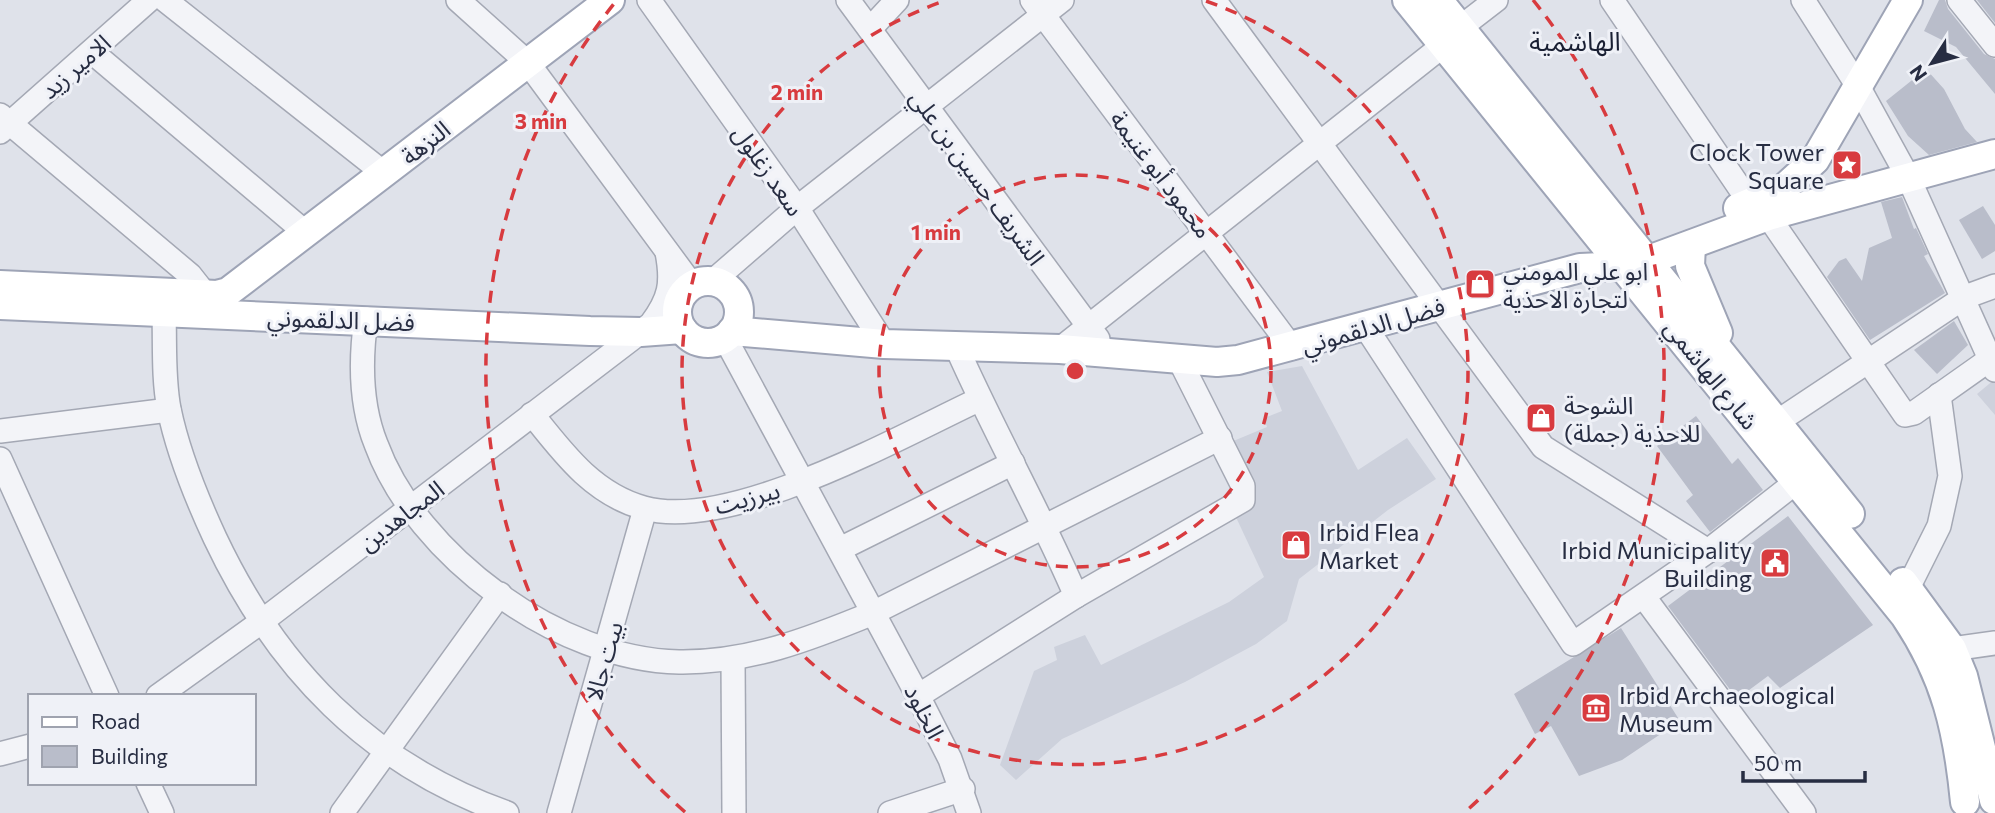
<svg xmlns="http://www.w3.org/2000/svg" width="1995" height="813" viewBox="0 0 1995 813" font-family="Commissioner,'Noto Sans Arabic',sans-serif">
	<rect width="100%" height="100%" fill="#dfe2ea"/>
	<g fill="#cdd1dc">
		<polygon points="1302,366 1358,470 1407,438 1436,479 1388,510 1299,579 1287,621 1256,644 1185,682 1062,739 1016,780 1000,765 1034,671 1057,660 1054,647 1085,635 1101,665 1229,602 1264,577 1234,513 1231,442 1267,427 1264,418 1282,411 1267,372"/>
		<polygon points="1995,379 1995,415 1977,394"/>
	</g>
	<g fill="#b9bdca">
		<polygon points="1939,0 1945,0 1948,9 1984,54 1995,59 1995,94 1956,47 1924,31"/>
		<polygon points="1977,0 1995,0 1995,23"/>
		<polygon points="1926,69 1944,89 1965,129 1977,142 1929,155 1908,136 1886,101"/>
		<polygon points="1902,197 1914,229 1916,228 1928,254 1924,256 1945,293 1870,340 1827,277 1839,261 1846,258 1862,281 1869,248 1892,238 1881,202"/>
		<polygon points="1983,206 1995,225 1995,251 1982,259 1959,220"/>
		<polygon points="1954,321 1968,345 1937,374 1914,350"/>
		<polygon points="1696,416 1732,464 1738,458 1763,490 1710,532 1686,501 1693,495 1657,446"/>
		<polygon points="1788,516 1873,625 1780,688 1768,676 1737,699 1668,606"/>
		<polygon points="1621,628 1680,721 1622,760 1579,776 1551,726 1535,734 1514,694"/>
	</g>
	<g fill="none" stroke-linecap="round" stroke-linejoin="round">
		<g stroke="#a4a8b4" stroke-width="26">
			<g id="minor">
				<polyline points="165,0 385,174"/>
				<polyline points="458,0 528,63 692,285"/>
				<polyline points="649,0 797,208 884,344"/>
				<polyline points="848,0 1098,339"/>
				<polyline points="1032,0 1292,348"/>
				<polyline points="1214,0 1543,447 1708,551"/>
				<polyline points="1612,0 1750,203"/>
				<polyline points="1803,0 1859,88 1909,179 1995,370"/>
				<polyline points="1959,0 1995,45"/>
				<polyline points="1461,27 1496,0"/>
				<polyline points="870,29 897,0"/>
				<polyline points="92,52 306,233"/>
				<polyline points="0,115 190,275 205,294"/>
				<polyline points="0,132 149,0"/>
				<polyline points="1768,216 1905,415 1914,413 1989,360"/>
				<polyline points="713,281 797,208 1062,0"/>
				<path d="M 164,314 C 165,345 163,378 169,409 C 178,453 196,497 215,538 C 277,669 369,764 507,813"/>
				<path d="M 366,319 C 360,361 360,404 376,444 C 417,556 559,660 679,662 C 748,663 810,639 873,613 L 1220,438"/>
				<polyline points="1365,326 1573,644 1708,551 1809,472"/>
				<polyline points="725,338 918,696 950,759 969,813"/>
				<path d="M 957,348 C 994,432 1040,512 1076,596"/>
				<polyline points="1060,349 1445,44"/>
				<path d="M 532,414 C 563,453 593,494 644,508 C 731,532 899,437 980,399"/>
				<polyline points="1777,422 1965,297 1995,286"/>
				<polyline points="0,431 169,410"/>
				<polyline points="0,459 107,696"/>
				<polyline points="840,549 1013,463"/>
				<polyline points="1908,588 1939,526 1950,476 1939,395"/>
				<polyline points="1644,597 1804,813"/>
				<polyline points="1952,649 1995,643"/>
				<polyline points="733,659 734,813"/>
				<path d="M 158,696 L 261,622 L 651,324 C 670,299 673,283 667,252"/>
				<polyline points="918,696 1076,596 1243,500 1243,486 1179,359"/>
				<polyline points="0,754 30,746"/>
				<polyline points="148,783 162,813"/>
				<polyline points="342,813 500,594"/>
				<polyline points="559,813 645,509"/>
				<polyline points="890,813 963,789"/>
			</g>
		</g>
		<g stroke="#9ea4b6" stroke-width="32">
			<g id="major">
				<path d="M 1407,0 L 1905,616 C 1946,677 1958,730 1965,802"/>
				<polyline points="1438,0 1850,514"/>
				<polyline points="1738,208 1783,189 1815,160 1908,0"/>
				<polyline points="1691,245 1690,266 1718,333"/>
				<circle cx="708" cy="312" r="31"/>
				<polyline points="0,285 217,295 228,292 610,0"/>
				<polyline points="0,305 590,331 641,332 682,329"/>
				<polyline points="732,331 884,344 1060,349 1217,362 1238,360 1580,268 1625,266 1646,261 1768,216 1995,154"/>
				<polyline points="1903,582 1952,649 1963,676 1994,800"/>
			</g>
		</g>
		<use href="#minor" stroke="#f3f4f8" stroke-width="23"/>
		<use href="#major" stroke="#fff" stroke-width="28"/>
	</g>
	<g fill="none" stroke="#d83b3f" stroke-width="3.5" stroke-dasharray="12 9">
		<circle cx="1075" cy="371" r="196"/>
		<path d="M1206 1A393 393 0 1 1 944 1"/>
		<path d="M685 812A589 589 0 0 1 617 0M1533 0A589 589 0 0 1 1465 812"/>
	</g>
	<defs>
		<g id="sight-square" transform="scale(1.575)"><rect x="-9" y="-9" width="18" height="18" rx="4" fill="#d83b3f" stroke="#eff1f7"/><path d="M0-6L1.8-2.2L6-1.7L2.9 1.2L3.7 5.4L0 3.3L-3.7 5.4L-2.9 1.2L-6-1.7L-1.8-2.2Z" fill="#fff"/></g>
		<g id="shop-square" transform="scale(1.575)"><rect x="-9" y="-9" width="18" height="18" rx="4" fill="#d83b3f" stroke="#eff1f7"/><path d="M-5-2.5h2.3a2.7 3.5 0 0 1 5.4 0H5L5.5 6h-11ZM-1.5-2.5h3a1.5 2.3 0 0 0-3 0Z" fill="#fff"/></g>
		<g id="civic-square" transform="scale(1.575)"><rect x="-9" y="-9" width="18" height="18" rx="4" fill="#d83b3f" stroke="#eff1f7"/><path d="M-.6-6.5H3V-4.5H.6V-3L4-1V1h2V6H-6V1h2V-1L-.6-3ZM-1.2 2.5V6h2.4V2.5Z" fill="#fff"/></g>
		<g id="museum-square" transform="scale(1.575)"><rect x="-9" y="-9" width="18" height="18" rx="4" fill="#d83b3f" stroke="#eff1f7"/><path d="M0-6L6-3V-2H-6V-3ZM-5-1h2V3h-2ZM-1-1h2V3h-2ZM3-1h2V3H3ZM-6 4H6V6H-6Z" fill="#fff"/></g>
	</defs>
	<g fill-rule="evenodd">
		<use href="#sight-square" x="1847" y="165"/>
		<use href="#shop-square" x="1480" y="284"/>
		<use href="#shop-square" x="1541" y="418"/>
		<use href="#shop-square" x="1296" y="545"/>
		<use href="#civic-square" x="1775" y="563"/>
		<use href="#museum-square" x="1596" y="708"/>
	</g>
	<g text-anchor="middle" dominant-baseline="central" stroke-width="6" stroke-linejoin="round" paint-order="stroke">
		<g font-size="24" fill="#272d42" stroke="#eff1f7">
			<text transform="translate(75 66) rotate(-41)">الامير زيد</text>
			<text transform="translate(425 142) rotate(-38)">النزهة</text>
			<text transform="translate(769 170) rotate(55)">سعد زغلول</text>
			<text transform="translate(1162 174) rotate(53)">محمود أبو غنيمة</text>
			<text transform="translate(978 177) rotate(54)">الشريف حسين بن علي</text>
			<text transform="translate(341 319) rotate(2)">فضل الدلقموني</text>
			<text transform="translate(1373 325) rotate(-16)">فضل الدلقموني</text>
			<text transform="translate(1712 374) rotate(51)">شارع الهاشمي</text>
			<text transform="translate(747 497) rotate(-15)">بيرزيت</text>
			<text transform="translate(401 515) rotate(-37)">المجاهدين</text>
			<text transform="translate(603 661) rotate(-74)">بيت جالا</text>
			<text transform="translate(925 711) rotate(63)">الخلود</text>
		</g>
		<g font-size="24" fill="#272d42" stroke="#eff1f7" text-anchor="start">
			<text x="1824" y="151" text-anchor="end">Clock Tower<tspan x="1824" dy="28">Square</tspan></text>
			<text x="1503" y="270">ابو علي المومني<tspan x="1503" dy="28">لتجارة الاحذية</tspan></text>
			<text x="1564" y="404">الشوحة<tspan x="1564" dy="28">للاحذية (جملة)</tspan></text>
			<text x="1319" y="531">Irbid Flea<tspan x="1319" dy="28">Market</tspan></text>
			<text x="1752" y="549" text-anchor="end">Irbid Municipality<tspan x="1752" dy="28">Building</tspan></text>
			<text x="1619" y="694">Irbid Archaeological<tspan x="1619" dy="28">Museum</tspan></text>
		</g>
		<g font-size="26" fill="#191f33" stroke="#eff1f7">
			<text x="1575" y="40">الهاشمية</text>
		</g>
	</g>
	<circle cx="1075" cy="371" r="10" fill="#d83b3f" stroke="#eff1f7" stroke-width="3.5"/>
	<g font-size="21" text-anchor="middle" font-weight="bold" fill="#d83b3f" stroke="#eff1f7" stroke-width="6" stroke-linejoin="round" paint-order="stroke">
		<text x="797" y="100">2 min</text>
		<text x="541" y="129">3 min</text>
		<text x="936" y="240">1 min</text>
	</g>
	<rect x="28" y="694" width="228" height="91" fill="#eff1f7" stroke="#9fa3af" stroke-width="2"/>
	<rect x="42" y="717" width="35" height="10" fill="#ffffff" stroke="#9fa3af" stroke-width="2"/>
	<text x="91" y="729" font-size="21" fill="#272d42">Road</text>
	<rect x="42" y="746" width="35" height="21" fill="#b9bdca" stroke="#9fa3af" stroke-width="2"/>
	<text x="91" y="764" font-size="21" fill="#272d42">Building</text>
	<g transform="translate(1932 63) rotate(234)" stroke="#eff1f7" stroke-width="5" paint-order="stroke">
	<path d="M0-5L12 26L0 18L-12 26Z" fill="#272d42"/>
	<text y="-10" font-size="19" font-weight="bold" text-anchor="middle" fill="#272d42">N</text>
	</g>
	<path d="M1743 771v10h122v-10" fill="none" stroke="#272d42" stroke-width="3.5"/>
	<text x="1754" y="771" font-size="21" fill="#272d42" stroke="#eff1f7" stroke-width="5" paint-order="stroke">50 m</text>
</svg>
